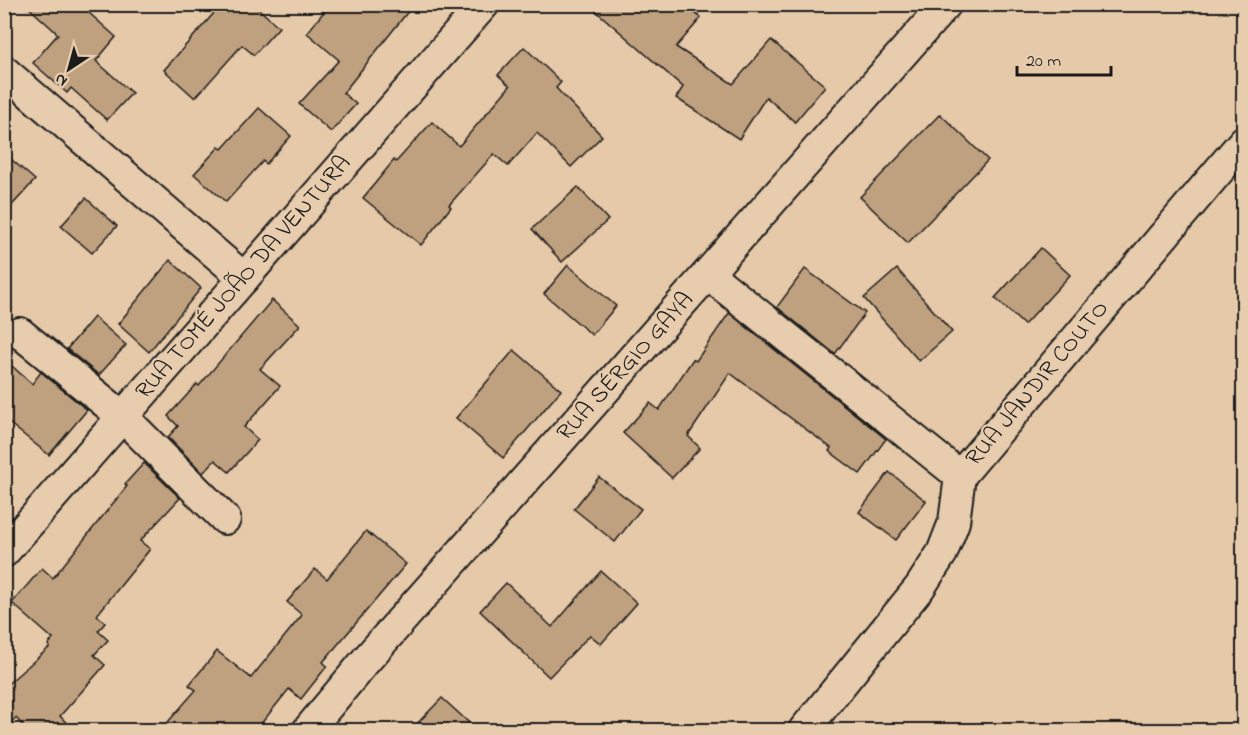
<svg xmlns="http://www.w3.org/2000/svg" width="1248" height="735" viewBox="0 0 1248 735" font-family="'Indie Flower',sans-serif">
	<rect width="100%" height="100%" fill="#e6c9a9"/>
	<filter id="ink" filterUnits="userSpaceOnUse"><feTurbulence type="fractalNoise" baseFrequency=".0167" numOctaves="2"/><feDisplacementMap in="SourceGraphic" scale="12" xChannelSelector="R" yChannelSelector="G"/><feConvolveMatrix kernelMatrix="1 2 1 2 8 2 1 2 1" color-interpolation-filters="sRGB"/></filter>
	<g filter="url(#ink)">
		<g fill="#c0a17f" stroke="#1c1c1c" stroke-width="1.5">
			<polygon points="25,4 79,4 116,37 96,61 132,93 107,120 71,88 67,93 33,63 58,34"/>
			<polygon points="222,4 253,4 279,27 254,55 242,45 195,98 164,70"/>
			<polygon points="330,4 414,4 343,93 356,104 331,132 299,104 339,60 307,33"/>
			<polygon points="588,4 684,4 701,18 676,47 733,84 771,40 825,86 795,122 766,97 739,139 676,98 683,87"/>
			<polygon points="524,47 561,82 556,88 602,136 571,167 537,133 508,166 494,154 449,205 451,207 421,245 363,198 394,160 396,162 432,122 459,146 510,86 498,75"/>
			<polygon points="259,108 291,136 266,164 263,161 226,202 194,174 219,147 222,149"/>
			<polygon points="940,114 988,160 908,243 860,197"/>
			<polygon points="4,153 35,180 4,214"/>
			<polygon points="578,187 608,220 562,262 532,229"/>
			<polygon points="86,198 117,226 92,253 61,226"/>
			<polygon points="1041,248 1070,275 1024,325 995,298"/>
			<polygon points="170,260 201,288 149,352 118,324"/>
			<polygon points="568,265 616,306 592,335 544,294"/>
			<polygon points="805,269 865,313 835,354 777,307"/>
			<polygon points="897,269 952,332 919,361 864,298"/>
			<polygon points="272,300 300,325 260,369 280,386 244,427 258,440 229,472 215,460 203,473 168,437 178,426 168,416 197,384 199,386"/>
			<polygon points="729,313 886,439 860,474 829,451 831,448 730,373 688,436 700,448 672,478 623,433 650,403 659,410 693,359 696,361"/>
			<polygon points="94,317 126,345 99,375 67,349"/>
			<polygon points="514,350 561,390 503,458 456,418"/>
			<polygon points="4,359 32,384 41,372 87,410 49,455 4,419"/>
			<polygon points="144,463 180,498 140,541 150,549 97,615 105,623 98,631 108,640 94,655 105,665 60,716 73,730 27,730 16,718 4,728 4,687 50,647 48,645 53,639 12,603 42,568 53,578 127,486 125,484"/>
			<polygon points="889,472 926,501 896,540 859,512"/>
			<polygon points="599,477 641,509 615,542 574,509"/>
			<polygon points="366,531 406,564 323,662 327,666 301,699 289,689 256,730 161,730 196,690 189,685 217,651 251,678 302,615 287,602 315,569 327,579"/>
			<polygon points="601,571 637,603 601,644 590,635 549,677 480,611 506,583 552,627"/>
			<polygon points="442,698 477,730 411,730"/>
		</g>
		<g fill="none" stroke-linecap="round" stroke-linejoin="round">
			<g stroke="#1c1c1c" stroke-width="34">
				<g id="minor">
					<polyline points="4,71 244,278"/>
					<polyline points="708,274 960,476"/>
					<polyline points="20,333 123,417 225,519"/>
					<polyline points="4,552 484,4"/>
					<polyline points="308,730 367,659 946,4"/>
					<polyline points="804,730 920,587 942,553 954,522 960,476 1244,141"/>
				</g>
			</g>
			<use href="#minor" stroke="#e7ccae" stroke-width="30"/>
		</g>
	</g>
	<g text-anchor="middle" dominant-baseline="central" stroke-width="4.5" stroke-linejoin="round" paint-order="stroke">
		<g font-size="24" fill="#1c1c1c" stroke="#e7ccae">
			<text transform="translate(244 278) rotate(-49)">RUA TOMÉ JOÃO DA VENTURA</text>
			<text transform="translate(626 367) rotate(-48)">RUA SÉRGIO GAYA</text>
			<text transform="translate(1038 384) rotate(-50)">RUA JANDIR COUTO</text>
		</g>
	</g>
	<rect width="1248" height="735" fill="none" stroke="#e7ccae" stroke-width="24"/>
	<rect x="12" y="12" width="1224" height="711" fill="none" stroke="#1c1c1c" stroke-width="2" filter="url(#ink)"/>
	<g transform="translate(69 69) rotate(216)" stroke="#e7ccae" stroke-width="4.5" paint-order="stroke">
	<path d="M0-4.5L10 22L0 15L-10 22Z" fill="#1c1c1c"/>
	<text y="-9" font-size="16" font-weight="bold" text-anchor="middle" fill="#1c1c1c">N</text>
	</g>
	<path d="M1017 66v9h94v-9" fill="none" stroke="#1c1c1c" stroke-width="3"/>
	<text x="1026" y="66" font-size="18" fill="#1c1c1c" stroke="#e7ccae" stroke-width="4.5" paint-order="stroke">20 m</text>
</svg>
